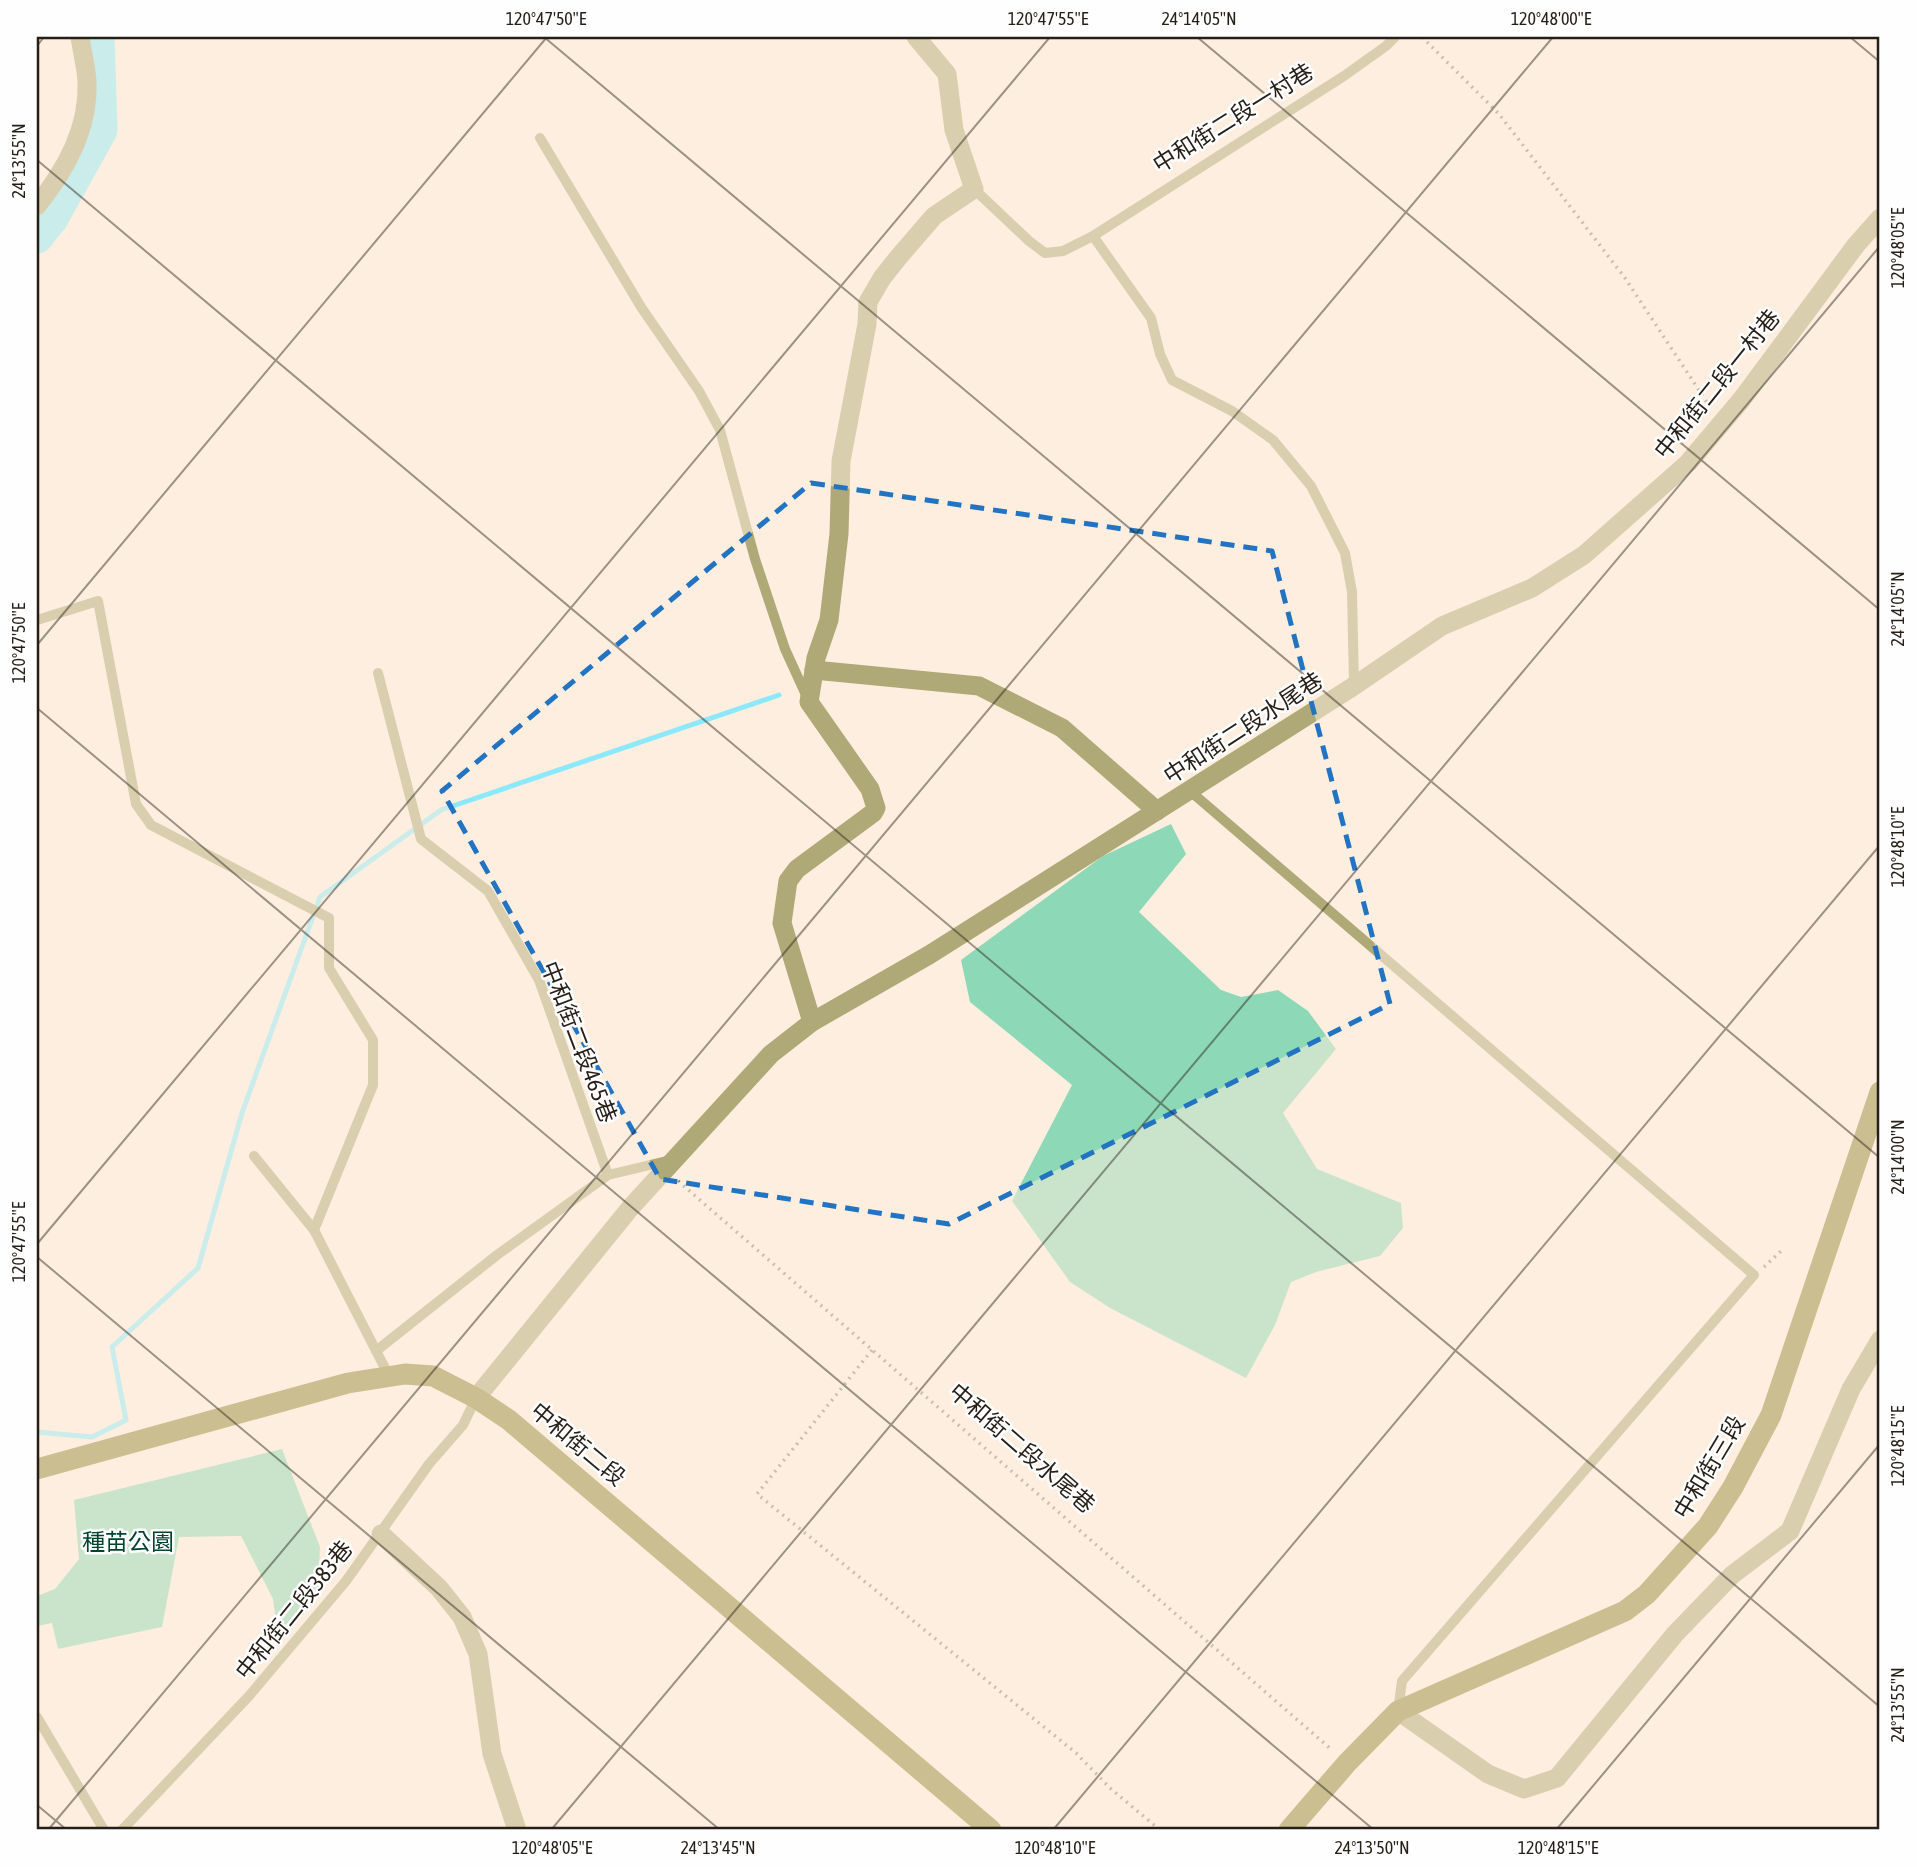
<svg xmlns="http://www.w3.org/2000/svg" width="1917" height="1867" viewBox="0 0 1917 1867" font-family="'Asap Condensed','Noto Sans TC',sans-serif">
	<rect width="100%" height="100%" fill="#feeedf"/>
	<g fill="#8dd8b7">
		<polygon points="1171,824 1186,854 1139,912 1221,990 1241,997 1278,990 1308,1011 1336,1049 1283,1113 1317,1169 1401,1203 1403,1228 1380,1256 1316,1272 1291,1282 1275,1325 1246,1378 1110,1308 1070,1282 1012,1201 1072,1085 970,1002 961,960 1103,856"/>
		<polygon points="282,1449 320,1547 318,1597 279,1644 273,1599 241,1536 179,1537 162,1627 58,1649 52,1623 37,1626 37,1596 55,1589 79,1559 74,1500"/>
	</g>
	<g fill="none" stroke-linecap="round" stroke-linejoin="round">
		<polyline stroke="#8ce9fb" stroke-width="5" points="37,1432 92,1437 126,1420 112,1347 198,1268 242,1113 320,897 441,810 779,695"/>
		<polyline stroke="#8ce9fb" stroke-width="33" points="37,237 52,218 101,130 98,37"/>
		<g stroke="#8f8479" stroke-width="3.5" stroke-dasharray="2 5" stroke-linecap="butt">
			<polyline points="1422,37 1499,114 1625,278 1712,410"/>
			<polyline points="678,1181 1332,1750"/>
			<polyline points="1764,1267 1781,1251"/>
			<polyline points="872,1350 757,1494 1076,1753 1110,1788 1160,1830"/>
		</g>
		<g stroke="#aea976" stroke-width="10">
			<polyline points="540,138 641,307 699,391 720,430 755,559 785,649 806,695"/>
			<polyline points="974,189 1029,241 1045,253 1063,251 1093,236 1151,318 1160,354 1172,380 1232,411 1273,440 1311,486 1345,553 1352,592 1354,685"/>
			<polyline points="1093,236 1344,76 1386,46 1395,37"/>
			<polyline points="37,620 98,601 136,804 151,825 329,918 329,968 373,1040 373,1085 314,1230 389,1376"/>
			<polyline points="378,673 421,839 488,891 539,980 608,1175"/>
			<polyline points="1190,791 1754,1275 1402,1681 1398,1711"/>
			<polyline points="254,1156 314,1230"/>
			<polyline points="376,1351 497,1255 608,1175 671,1160"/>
			<polyline points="37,1717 104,1830"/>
			<polyline points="122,1830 249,1696 346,1581 429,1464 463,1425 476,1398"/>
		</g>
		<g stroke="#aea976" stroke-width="19">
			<path d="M 37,206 C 66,169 89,129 87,81 C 86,66 82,51 80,37"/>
			<polyline points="814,670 979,686 1062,728 1157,811"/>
			<polyline points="812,1022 782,923 788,881 797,869 873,813 876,808 870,789 809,702 816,658 829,620 839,534 841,461 867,324 868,302 882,278 897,259 934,216 974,189 954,130 947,74 916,37"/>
			<polyline points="476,1398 631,1207 771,1054 812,1022 929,955 1354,686 1442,626 1532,588 1584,555 1688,463 1742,399 1856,245 1880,218"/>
			<polyline points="381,1534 439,1588 462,1617 478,1654 492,1754 517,1830"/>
			<polyline points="1398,1711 1488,1774 1524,1789 1557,1778 1675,1634 1732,1575 1790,1531 1851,1389 1880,1340"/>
		</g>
		<g stroke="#8e8432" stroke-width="21">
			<polyline points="37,1469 348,1383 405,1374 433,1376 476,1398 509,1420 991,1830"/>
			<polyline points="1289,1830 1347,1763 1398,1711 1625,1611 1647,1594 1708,1526 1733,1487 1771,1415 1880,1092"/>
		</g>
	</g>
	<path d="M0 0H1917V1867H0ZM 811,483 L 1272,551 L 1390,1004 L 949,1224 L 660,1179 L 442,791 Z" fill="#feeedf" fill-opacity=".55" fill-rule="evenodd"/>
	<path fill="none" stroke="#2273c2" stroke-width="5" stroke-dasharray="14 9" stroke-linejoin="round" d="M 811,483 L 1272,551 L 1390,1004 L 949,1224 L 660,1179 L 442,791 Z"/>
	<path fill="none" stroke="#261f18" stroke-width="2" stroke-opacity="0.45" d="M 544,37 L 1880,1158M 1197,37 L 1880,610M 1850,37 L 1880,62M 37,46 L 44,37M 37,160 L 1880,1707M 37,645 L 547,37M 37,708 L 1374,1830M 37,1244 L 1050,37M 37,1257 L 720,1830M 37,1805 L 67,1830M 48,1830 L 1553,37M 551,1830 L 1880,246M 1053,1830 L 1880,845M 1556,1830 L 1880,1444"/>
	<g text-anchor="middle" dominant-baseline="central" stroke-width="5" stroke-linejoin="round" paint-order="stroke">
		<g font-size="23" fill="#261f18" stroke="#fefefe">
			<text transform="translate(1233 118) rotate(-32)">中和街二段一村巷</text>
			<text transform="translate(1717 384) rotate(-51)">中和街二段一村巷</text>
			<text transform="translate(1243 728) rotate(-33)">中和街二段水尾巷</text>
			<text transform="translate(579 1042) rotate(69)">中和街二段465巷</text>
			<text transform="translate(578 1444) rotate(40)">中和街二段</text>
			<text transform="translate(1022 1448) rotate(41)">中和街二段水尾巷</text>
			<text transform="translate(1709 1467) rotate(-59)">中和街三段</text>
			<text transform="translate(294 1610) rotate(-51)">中和街二段383巷</text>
		</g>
		<g font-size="23" fill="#00432e" stroke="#fefefe">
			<text x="128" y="1542">種苗公園</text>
		</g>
	</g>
	<rect width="1917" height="1867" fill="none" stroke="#fefefe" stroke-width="77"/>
	<rect x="38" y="38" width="1840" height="1790" fill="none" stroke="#261f18" stroke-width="2.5"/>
	<g font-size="18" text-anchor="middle" fill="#261f18">
		<text x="546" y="25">120°47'50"E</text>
		<text x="1048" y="25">120°47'55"E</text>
		<text x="1199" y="25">24°14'05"N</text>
		<text x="1551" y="25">120°48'00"E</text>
		<text transform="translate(19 161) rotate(-90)" y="6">24°13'55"N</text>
		<text transform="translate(1898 248) rotate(-90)" y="6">120°48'05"E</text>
		<text transform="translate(1898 609) rotate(-90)" y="6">24°14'05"N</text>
		<text transform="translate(19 643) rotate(-90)" y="6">120°47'50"E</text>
		<text transform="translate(1898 847) rotate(-90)" y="6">120°48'10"E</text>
		<text transform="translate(1898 1157) rotate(-90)" y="6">24°14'00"N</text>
		<text transform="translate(19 1242) rotate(-90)" y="6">120°47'55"E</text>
		<text transform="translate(1898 1446) rotate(-90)" y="6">120°48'15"E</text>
		<text transform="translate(1898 1705) rotate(-90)" y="6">24°13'55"N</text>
		<text x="552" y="1854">120°48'05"E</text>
		<text x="718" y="1854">24°13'45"N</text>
		<text x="1055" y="1854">120°48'10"E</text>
		<text x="1372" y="1854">24°13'50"N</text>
		<text x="1558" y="1854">120°48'15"E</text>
	</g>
</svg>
